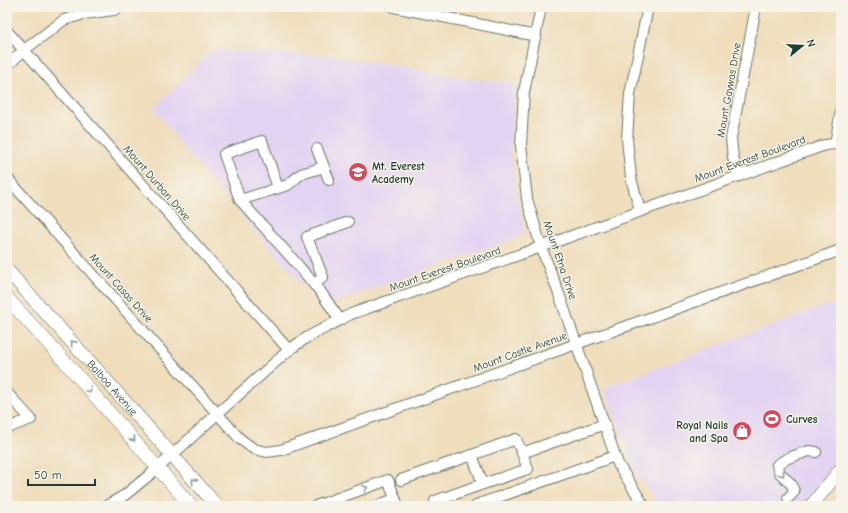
<svg xmlns="http://www.w3.org/2000/svg" width="848" height="513" viewBox="0 0 848 513" font-family="'Comic Neue',sans-serif">
	<rect width="100%" height="100%" fill="#f7f3e8"/>
	<filter id="ink" filterUnits="userSpaceOnUse"><feTurbulence type="fractalNoise" baseFrequency=".025" numOctaves="2"/><feDisplacementMap in="SourceGraphic" scale="8" xChannelSelector="R" yChannelSelector="G"/><feConvolveMatrix kernelMatrix="1 2 1 2 8 2 1 2 1" color-interpolation-filters="sRGB"/></filter>
	<filter id="wash" filterUnits="userSpaceOnUse"><feTurbulence type="fractalNoise" baseFrequency=".012" numOctaves="4" result="noise"/><feDisplacementMap in="SourceGraphic" scale="16" xChannelSelector="R" yChannelSelector="G"/><feGaussianBlur stdDeviation="0.9" result="paint"/><feColorMatrix in="noise" values="0 0 0 0 0 0 0 0 0 0 0 0 0 0 0 0 0 1.4 0 .05"/><feComposite in="paint" operator="in"/></filter>
	<g filter="url(#wash)">
		<rect width="100%" height="100%" fill="#efddbb"/>
		<g fill="#e3d3f3">
			<polygon points="213,50 270,53 330,55 468,79 515,83 510,151 516,189 525,235 322,307 188,154 154,108"/>
			<polygon points="841,300 841,454 814,492 799,506 659,506 636,472 604,388"/>
		</g>
	</g>
	<g filter="url(#ink)">
		<g fill="none" stroke-linecap="round" stroke-linejoin="round">
			<g stroke="#687563" stroke-width="12">
				<g id="minor">
					<polyline points="394,7 536,36"/>
					<polyline points="541,7 524,92 521,145 527,199 541,247 559,294 618,464 641,501 645,506"/>
					<polyline points="7,31 289,350"/>
					<polyline points="7,66 24,50 64,20 84,14 114,10 120,7"/>
					<polyline points="835,144 841,111"/>
					<polyline points="317,149 324,167"/>
					<polyline points="739,176 733,158 731,138 756,7"/>
					<polyline points="7,178 240,439 254,449 267,452 281,450 576,344 841,250"/>
					<polyline points="329,180 324,167 301,174 288,185 240,200 296,263 320,291 340,320"/>
					<polyline points="240,200 224,154 262,141 278,188"/>
					<polyline points="640,211 631,178 627,139 630,94 648,7"/>
					<polyline points="314,285 323,277 307,237 348,222"/>
					<polyline points="7,393 31,419 7,428"/>
					<polyline points="522,453 516,439 472,455 483,484 528,469 522,453 605,424"/>
					<polyline points="401,480 472,455"/>
					<polyline points="788,498 794,492 792,485 780,473 777,465 788,458 809,451 816,452"/>
					<polyline points="435,501 483,484"/>
					<polyline points="106,506 125,495 158,468 217,414 289,350 306,338 351,314 541,247 825,145 835,144 841,145"/>
					<polyline points="316,506 388,480 398,506"/>
					<polyline points="376,506 395,499"/>
					<polyline points="476,506 479,504 615,456"/>
				</g>
			</g>
			<g stroke="#687563" stroke-width="14">
				<g id="major">
					<path id="s1" d="M 7,270 L 98,371 L 217,506"/>
					<polyline points="7,298 68,365 191,506"/>
					<polyline points="811,506 841,469"/>
				</g>
			</g>
			<use href="#minor" stroke="#fff" stroke-width="10"/>
			<use href="#major" stroke="#fff" stroke-width="13"/>
		</g>
		<defs><path id="oneway-chevron" d="M-2-3.5L2.5 0L-2 3.5" fill="none" stroke-width="1.6" stroke-linecap="round" stroke-linejoin="round"/></defs>
		<g stroke="#8f9e9a">
			<use href="#oneway-chevron" transform="translate(73 343) rotate(-132)"/>
			<use href="#oneway-chevron" transform="translate(89 390) rotate(49)"/>
			<use href="#oneway-chevron" transform="translate(133 439) rotate(49)"/>
			<use href="#oneway-chevron" transform="translate(782 474) rotate(53)"/>
			<use href="#oneway-chevron" transform="translate(194 481) rotate(-132)"/>
			<use href="#oneway-chevron" transform="translate(365 488) rotate(-20)"/>
		</g>
	</g>
	<defs>
		<g id="school-disc" transform="scale(1)"><circle r="9.5" fill="#d1495b" stroke="#f7f3e8"/><path d="M0-5L7-2L0 1L-7-2ZM-4 1L0 2.5L4 1V4Q0 6-4 4Z" fill="#fff"/></g>
		<g id="stadium-disc" transform="scale(1)"><circle r="9.5" fill="#d1495b" stroke="#f7f3e8"/><path d="M0-5a6.5 5 0 1 0 0 10a6.5 5 0 1 0 0-10ZM-3.5-1.8h7v3.6h-7Z" fill="#fff"/></g>
		<g id="shop-disc" transform="scale(1)"><circle r="9.5" fill="#d1495b" stroke="#f7f3e8"/><path d="M-5-2.5h2.3a2.7 3.5 0 0 1 5.4 0H5L5.5 6h-11ZM-1.5-2.5h3a1.5 2.3 0 0 0-3 0Z" fill="#fff"/></g>
	</defs>
	<g fill-rule="evenodd">
		<use href="#school-disc" x="358" y="172"/>
		<use href="#stadium-disc" x="772" y="419"/>
		<use href="#shop-disc" x="742" y="431"/>
	</g>
	<g text-anchor="middle" dominant-baseline="central" stroke-width="3" stroke-linejoin="round" paint-order="stroke">
		<g font-size="11" fill="#1f3d34" stroke="#f7f3e8">
			<text transform="translate(729 90) rotate(-80)">Mount Gaywas Drive</text>
			<text transform="translate(750 159) rotate(-20)">Mount Everest Boulevard</text>
			<text transform="translate(157 183) rotate(49)">Mount Durban Drive</text>
			<text transform="translate(560 260) rotate(71)">Mount Etna Drive</text>
			<text transform="translate(445 269) rotate(-19)">Mount Everest Boulevard</text>
			<text transform="translate(121 288) rotate(48)">Mount Casas Drive</text>
			<text transform="translate(520 352) rotate(-20)">Mount Castle Avenue</text>
			<text stroke="none"><textPath href="#s1" startOffset="158">Balboa Avenue</textPath></text>
		</g>
		<g font-size="11" font-weight="bold" fill="#1f3d34" stroke="#f7f3e8" text-anchor="start">
			<text x="372" y="166">Mt. Everest<tspan x="372" dy="13">Academy</tspan></text>
			<text x="786" y="419">Curves</text>
			<text x="728" y="425" text-anchor="end">Royal Nails<tspan x="728" dy="13">and Spa</tspan></text>
		</g>
	</g>
	<rect width="848" height="513" fill="none" stroke="#f7f3e8" stroke-width="24"/>
	<g transform="translate(802 46) rotate(72)" stroke="#f7f3e8" stroke-width="3" paint-order="stroke">
	<path d="M0-3L7 15L0 10L-7 15Z" fill="#1f3d34"/>
	<text y="-6" font-size="11" font-weight="bold" text-anchor="middle" fill="#1f3d34">N</text>
	</g>
	<path d="M28 479v6h67v-6" fill="none" stroke="#1f3d34" stroke-width="2"/>
	<text x="34" y="479" font-size="12" fill="#1f3d34" stroke="#f7f3e8" stroke-width="3" paint-order="stroke">50 m</text>
</svg>
